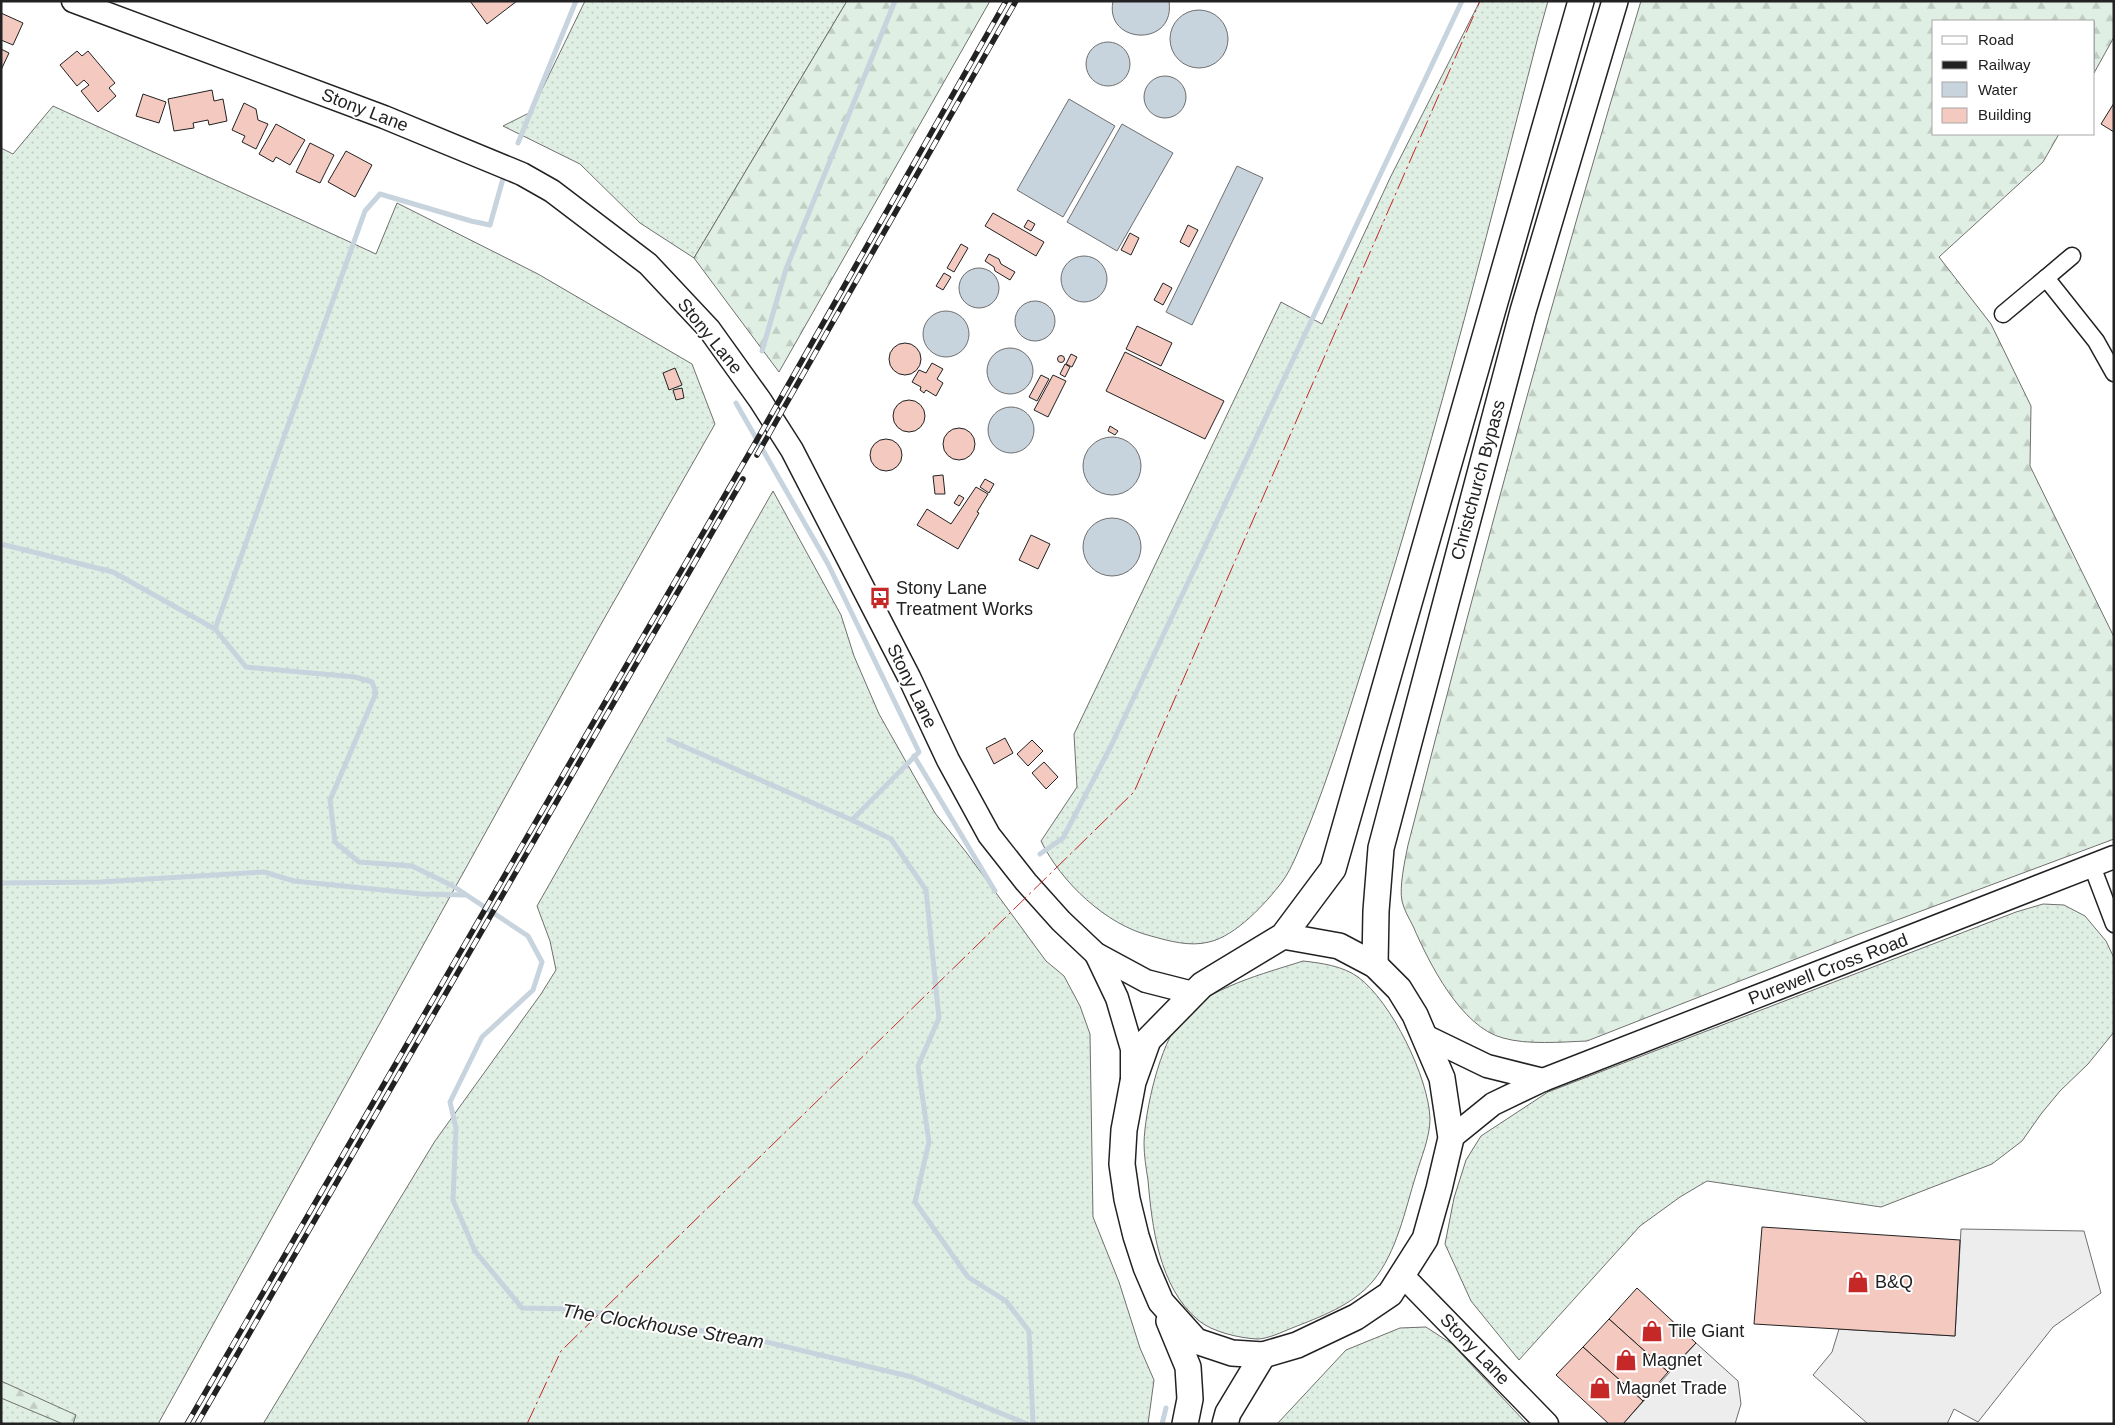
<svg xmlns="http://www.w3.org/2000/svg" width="2115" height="1425" viewBox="0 0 2115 1425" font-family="Helvetica,sans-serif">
	<defs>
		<pattern id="grass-dots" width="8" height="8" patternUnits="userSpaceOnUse" patternTransform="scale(1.25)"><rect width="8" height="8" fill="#e0efe3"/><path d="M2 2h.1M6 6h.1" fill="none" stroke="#c0cdc2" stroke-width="1.8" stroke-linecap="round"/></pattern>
		<pattern id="forest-firs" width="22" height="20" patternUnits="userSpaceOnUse" patternTransform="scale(1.25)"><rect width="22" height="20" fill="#e0efe3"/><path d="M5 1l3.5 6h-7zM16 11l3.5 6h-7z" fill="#c0cdc2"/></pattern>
	</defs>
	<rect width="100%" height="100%" fill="#fff"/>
	<g fill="url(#grass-dots)" stroke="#6f6f6f">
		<polygon points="585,1 847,1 694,258 640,223 580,164 503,126 531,112"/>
		<path d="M 1480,1 L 1548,1 L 1538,37 C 1483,251 1428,465 1360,676 C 1344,727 1328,778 1308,828 C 1300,846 1293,867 1282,882 C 1266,903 1236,936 1209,942 C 1190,947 1169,941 1151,936 C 1106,925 1061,882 1041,841 L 1077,787 L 1074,734 L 1281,302 L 1322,324 L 1391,176 Z"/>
		<polygon points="53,106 376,254 397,203 538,274 692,364 715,424 596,633 158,1424 1,1424 1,148 13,154"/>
		<polygon points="773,491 841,615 854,656 879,714 935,813 966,852 1046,961 1064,976 1080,1006 1090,1034 1093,1217 1119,1282 1140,1348 1154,1380 1148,1424 263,1424 435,1141 541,994 556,970 550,941 537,906"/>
		<polygon points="2043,904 2064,905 2085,916 2106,941 2114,958 2114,1032 2088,1064 2060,1091 2041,1114 2022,1141 1992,1164 1881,1207 1707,1181 1680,1197 1640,1226 1519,1360 1471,1301 1445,1244 1454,1198 1466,1160 1481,1136 1548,1092 2016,912"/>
		<path d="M 1303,961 C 1321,963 1343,966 1358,977 C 1391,1001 1429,1078 1430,1119 C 1430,1137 1421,1158 1416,1175 C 1405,1210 1397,1252 1373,1281 C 1353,1305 1320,1317 1292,1328 C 1282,1332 1268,1339 1257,1339 C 1239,1338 1212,1332 1198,1320 C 1159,1287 1152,1227 1148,1180 C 1146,1168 1144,1155 1144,1143 C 1145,1109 1160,1045 1181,1019 C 1206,988 1266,973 1303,961 Z"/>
		<polygon points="1426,1327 1452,1344 1527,1424 1277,1424 1346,1350 1400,1328"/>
	</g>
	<g fill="url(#forest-firs)" stroke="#6f6f6f">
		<polygon points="847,1 990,1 779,372 694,258"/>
		<path d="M 1641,1 L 2114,1 L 2114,37 L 2094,73 L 2094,21 L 1934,21 L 1934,134 L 2059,134 L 2043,162 L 1939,257 L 1991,324 L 2031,406 L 2030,466 L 2114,637 L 2114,839 L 1857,935 L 1587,1041 C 1562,1042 1527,1045 1503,1038 C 1461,1027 1429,963 1413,926 C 1409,918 1404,910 1402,901 C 1399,887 1405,860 1408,845 C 1481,562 1556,281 1641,1 Z"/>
		<polygon points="1,1381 76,1415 73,1424 63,1424 1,1398"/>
	</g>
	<g fill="#ededed" stroke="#6f6f6f">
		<polygon points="1961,1229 2084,1231 2101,1293 2053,1327 1978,1422 1954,1409 1947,1424 1868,1424 1813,1375 1832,1352 1839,1329 1955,1336"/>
		<polygon points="1696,1343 1738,1381 1741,1404 1735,1424 1623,1424"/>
	</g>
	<g fill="#c7d3dd" stroke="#6f6f6f">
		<path d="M 1113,1 L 1169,1 C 1176,48 1104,45 1113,1 Z"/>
		<circle cx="1199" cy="39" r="29"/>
		<circle cx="1108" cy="64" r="22"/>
		<circle cx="1165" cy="97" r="21"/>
		<polygon points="1069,99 1115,126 1063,217 1017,190"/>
		<polygon points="1122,124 1173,153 1117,251 1067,222"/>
		<polygon points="1237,166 1263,178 1192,325 1166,312"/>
		<circle cx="1084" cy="279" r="23"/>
		<circle cx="979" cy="288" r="20"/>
		<circle cx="1035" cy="321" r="20"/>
		<circle cx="946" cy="334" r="23"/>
		<circle cx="1010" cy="371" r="23"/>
		<circle cx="1011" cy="430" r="23"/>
		<circle cx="1112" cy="466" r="29"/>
		<circle cx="1112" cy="547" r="29"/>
	</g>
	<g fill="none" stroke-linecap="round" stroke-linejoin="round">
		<g stroke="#c7d3dd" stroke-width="5">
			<polyline points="518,143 576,1"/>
			<polyline points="762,351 786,269 895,1"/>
			<polyline points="736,403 828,564 919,752 852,820 891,839 926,890 939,1018 918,1066 929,1142 915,1202 968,1277 1006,1301 1029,1331 1033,1424"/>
			<polyline points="1,544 113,572 215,629 246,667 355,677 372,682 376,693 330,800 335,842 359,862 412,866 453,886 528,936 542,962 533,990 482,1037 450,1102 456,1128 453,1200 475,1251 522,1308 576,1309 762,1341 912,1377 1027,1424"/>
			<polyline points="215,629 365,211 380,194 471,221 490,225 504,175"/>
			<polyline points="669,740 852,820"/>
			<polyline points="914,756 995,891"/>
			<polyline points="1040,854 1063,838 1110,748 1462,1"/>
			<polyline points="1,883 100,882 264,872 294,881 422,894 466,895"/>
			<polyline points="1162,1424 1166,1408"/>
		</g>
	</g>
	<g fill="#f3c9c0" stroke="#222">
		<polygon points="470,1 517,1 487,24"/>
		<polygon points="1,13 23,23 13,45 1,40"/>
		<polygon points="1,49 9,53 1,70"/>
		<polygon points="77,51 82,56 88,51 115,83 109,88 116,96 98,112 81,91 89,85 84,80 77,86 60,65"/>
		<polygon points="212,90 214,101 223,99 227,121 209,125 208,120 193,123 194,128 174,131 168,99"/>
		<polygon points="143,94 166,102 159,123 136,116"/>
		<polygon points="244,103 256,109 258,120 268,124 256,149 242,142 245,136 232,130"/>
		<polygon points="2114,103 2114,132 2101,124"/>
		<polygon points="276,124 305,140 290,165 276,157 273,162 259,154"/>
		<polygon points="310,143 334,155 320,183 296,172"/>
		<polygon points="346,151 372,165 355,197 328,182"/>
		<polygon points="993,213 1044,242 1036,256 985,226"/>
		<polygon points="1028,220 1035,224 1031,231 1024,227"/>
		<polygon points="1188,225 1198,230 1189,247 1180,242"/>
		<polygon points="1130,233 1139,238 1131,255 1121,250"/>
		<polygon points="961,244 968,248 954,272 947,268"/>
		<polygon points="989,254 999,259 1001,264 1015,272 1010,280 995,271 994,267 985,261"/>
		<polygon points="944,273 951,277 943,290 936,286"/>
		<polygon points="1163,283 1172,288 1163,305 1154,300"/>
		<polygon points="1137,326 1172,343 1161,366 1126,349"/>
		<circle cx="905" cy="359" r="16"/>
		<polygon points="1125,352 1224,401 1205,439 1106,391"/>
		<polygon points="1071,354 1077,357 1072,367 1066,364"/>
		<circle cx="1061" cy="359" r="3.5"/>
		<polygon points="932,363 943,369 937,379 943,383 936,396 926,390 924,393 920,390 921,387 912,382 919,370 926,373"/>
		<polygon points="1065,364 1070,367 1065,377 1060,374"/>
		<polygon points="675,368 682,385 669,390 663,373"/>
		<polygon points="1041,375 1049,379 1037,401 1029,397"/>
		<polygon points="1053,375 1066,381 1048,417 1034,410"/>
		<polygon points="682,388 684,398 676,400 673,390"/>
		<circle cx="909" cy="416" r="16"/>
		<polygon points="1110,426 1118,431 1115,435 1108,431"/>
		<circle cx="959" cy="444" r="16"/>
		<circle cx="886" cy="455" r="16"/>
		<polygon points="943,475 945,494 935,494 933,476"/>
		<polygon points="985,479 994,484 989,493 980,487"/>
		<polygon points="976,487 988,494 977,512 979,513 958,549 917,525 927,509 951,524"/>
		<polygon points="959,495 964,498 959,506 954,503"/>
		<polygon points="1031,535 1050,544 1038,569 1019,560"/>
		<polygon points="1005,738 1013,753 994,764 986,748"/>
		<polygon points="1032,740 1043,751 1028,766 1017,754"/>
		<polygon points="1044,762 1058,777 1046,789 1032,773"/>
		<polygon points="1762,1227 1960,1240 1955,1336 1754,1324"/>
		<polygon points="1637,1288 1696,1343 1668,1372 1609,1319"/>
		<polygon points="1609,1319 1668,1372 1643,1401 1583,1347"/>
		<polygon points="1583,1347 1643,1401 1623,1424 1609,1424 1556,1375"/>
	</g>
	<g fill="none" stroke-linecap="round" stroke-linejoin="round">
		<g stroke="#222" stroke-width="19">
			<g id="street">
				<polyline points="2046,278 2072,256"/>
				<polyline points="2003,314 2046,278 2096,341 2114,373"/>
				<polyline points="2092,866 2114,924"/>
			</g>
		</g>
		<g stroke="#222" stroke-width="25">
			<g id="secondary">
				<polyline points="73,1 384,117 522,174 552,191 648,264 709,329 760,400 792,450 909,677 948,760 989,835 1026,882 1061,921 1096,954 1146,981 1193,993"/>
				<polyline points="1096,954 1117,998 1132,1049 1132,1078"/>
				<polyline points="1425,1036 1487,1066 1543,1080"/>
				<polyline points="1451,1138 1493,1104 1543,1080 2114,857"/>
				<polyline points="1402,1275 1547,1424"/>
			</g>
		</g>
		<g stroke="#222" stroke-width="28">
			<g id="primary">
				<polyline points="1283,936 1339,946 1375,965 1399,989 1415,1015 1442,1078 1451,1138 1439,1189 1425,1239 1390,1294 1356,1317 1297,1345 1263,1355 1232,1353 1196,1341 1161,1302 1146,1267 1136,1236 1127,1199 1122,1164 1124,1130 1133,1082 1148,1040 1202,985 1283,936 1333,869 1581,1"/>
				<polyline points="1375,965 1376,911 1381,848 1523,311 1615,1"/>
				<polyline points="1169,1321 1188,1367 1190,1399 1185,1424"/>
				<polyline points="1225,1424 1228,1413 1263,1355"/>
			</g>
		</g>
		<use href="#street" stroke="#fff" stroke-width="16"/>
		<use href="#secondary" stroke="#fff" stroke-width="22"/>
		<use href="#primary" stroke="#fff" stroke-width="25"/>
		<g stroke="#222" stroke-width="5.5">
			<g id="rail">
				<polyline points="757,455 1016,1"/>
				<polyline points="187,1424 754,445 1006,1"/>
				<polyline points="197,1424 743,479"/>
			</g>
		</g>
		<use href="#rail" stroke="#fff" stroke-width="4" stroke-dasharray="11" stroke-linecap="butt"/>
		<polyline stroke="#c62828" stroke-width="1" stroke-dasharray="18 4 2.5 4" stroke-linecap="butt" points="527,1424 561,1351 1134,792 1480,1"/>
	</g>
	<defs>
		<g id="bus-bare" transform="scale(1.725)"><path d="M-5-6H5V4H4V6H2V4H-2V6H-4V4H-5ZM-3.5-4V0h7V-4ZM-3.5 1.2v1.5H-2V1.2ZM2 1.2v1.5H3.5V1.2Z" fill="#c62828" stroke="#fff" stroke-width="2.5" paint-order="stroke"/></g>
		<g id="shop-bare" transform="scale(1.725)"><path d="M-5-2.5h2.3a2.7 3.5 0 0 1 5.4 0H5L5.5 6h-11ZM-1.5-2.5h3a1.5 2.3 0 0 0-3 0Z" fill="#c62828" stroke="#fff" stroke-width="2.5" paint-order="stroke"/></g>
	</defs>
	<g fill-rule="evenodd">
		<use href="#bus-bare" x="880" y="598"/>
		<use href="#shop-bare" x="1858" y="1282"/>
		<use href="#shop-bare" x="1652" y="1331"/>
		<use href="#shop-bare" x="1626" y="1360"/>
		<use href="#shop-bare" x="1600" y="1388"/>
	</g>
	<g text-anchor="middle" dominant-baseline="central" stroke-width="4" stroke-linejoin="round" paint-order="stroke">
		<g font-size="18" fill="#222" stroke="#fff">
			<text transform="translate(365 110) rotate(21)">Stony Lane</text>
			<text transform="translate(710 336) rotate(51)">Stony Lane</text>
			<text transform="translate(1478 480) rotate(-75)">Christchurch Bypass</text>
			<text transform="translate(912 686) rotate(64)">Stony Lane</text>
			<text transform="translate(1828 969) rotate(-21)">Purewell Cross Road</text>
			<text transform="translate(1475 1349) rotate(46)">Stony Lane</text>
		</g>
		<g font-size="18" fill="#222" stroke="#fff" text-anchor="start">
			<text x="896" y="588">Stony Lane<tspan x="896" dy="21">Treatment Works</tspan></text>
			<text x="1875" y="1282">B&amp;Q</text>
			<text x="1668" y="1331">Tile Giant</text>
			<text x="1642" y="1360">Magnet</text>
			<text x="1616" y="1388">Magnet Trade</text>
		</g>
		<g font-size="19" font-style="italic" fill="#222" stroke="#fff">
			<text transform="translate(663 1326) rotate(9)">The Clockhouse Stream</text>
		</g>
	</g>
	<rect width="2115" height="1425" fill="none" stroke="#222222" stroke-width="5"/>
	<rect x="1932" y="20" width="162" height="115" fill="#ffffff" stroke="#a7a7a7"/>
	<rect x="1942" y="36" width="25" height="8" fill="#ffffff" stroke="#a7a7a7"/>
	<text x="1978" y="45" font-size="15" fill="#222222">Road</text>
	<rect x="1942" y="61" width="25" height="8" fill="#222222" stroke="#a7a7a7"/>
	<text x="1978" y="70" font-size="15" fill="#222222">Railway</text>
	<rect x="1942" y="82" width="25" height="15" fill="#c7d3dd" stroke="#a7a7a7"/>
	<text x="1978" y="95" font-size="15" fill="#222222">Water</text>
	<rect x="1942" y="108" width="25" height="15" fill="#f3c9c0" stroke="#a7a7a7"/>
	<text x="1978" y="120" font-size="15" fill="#222222">Building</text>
</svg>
